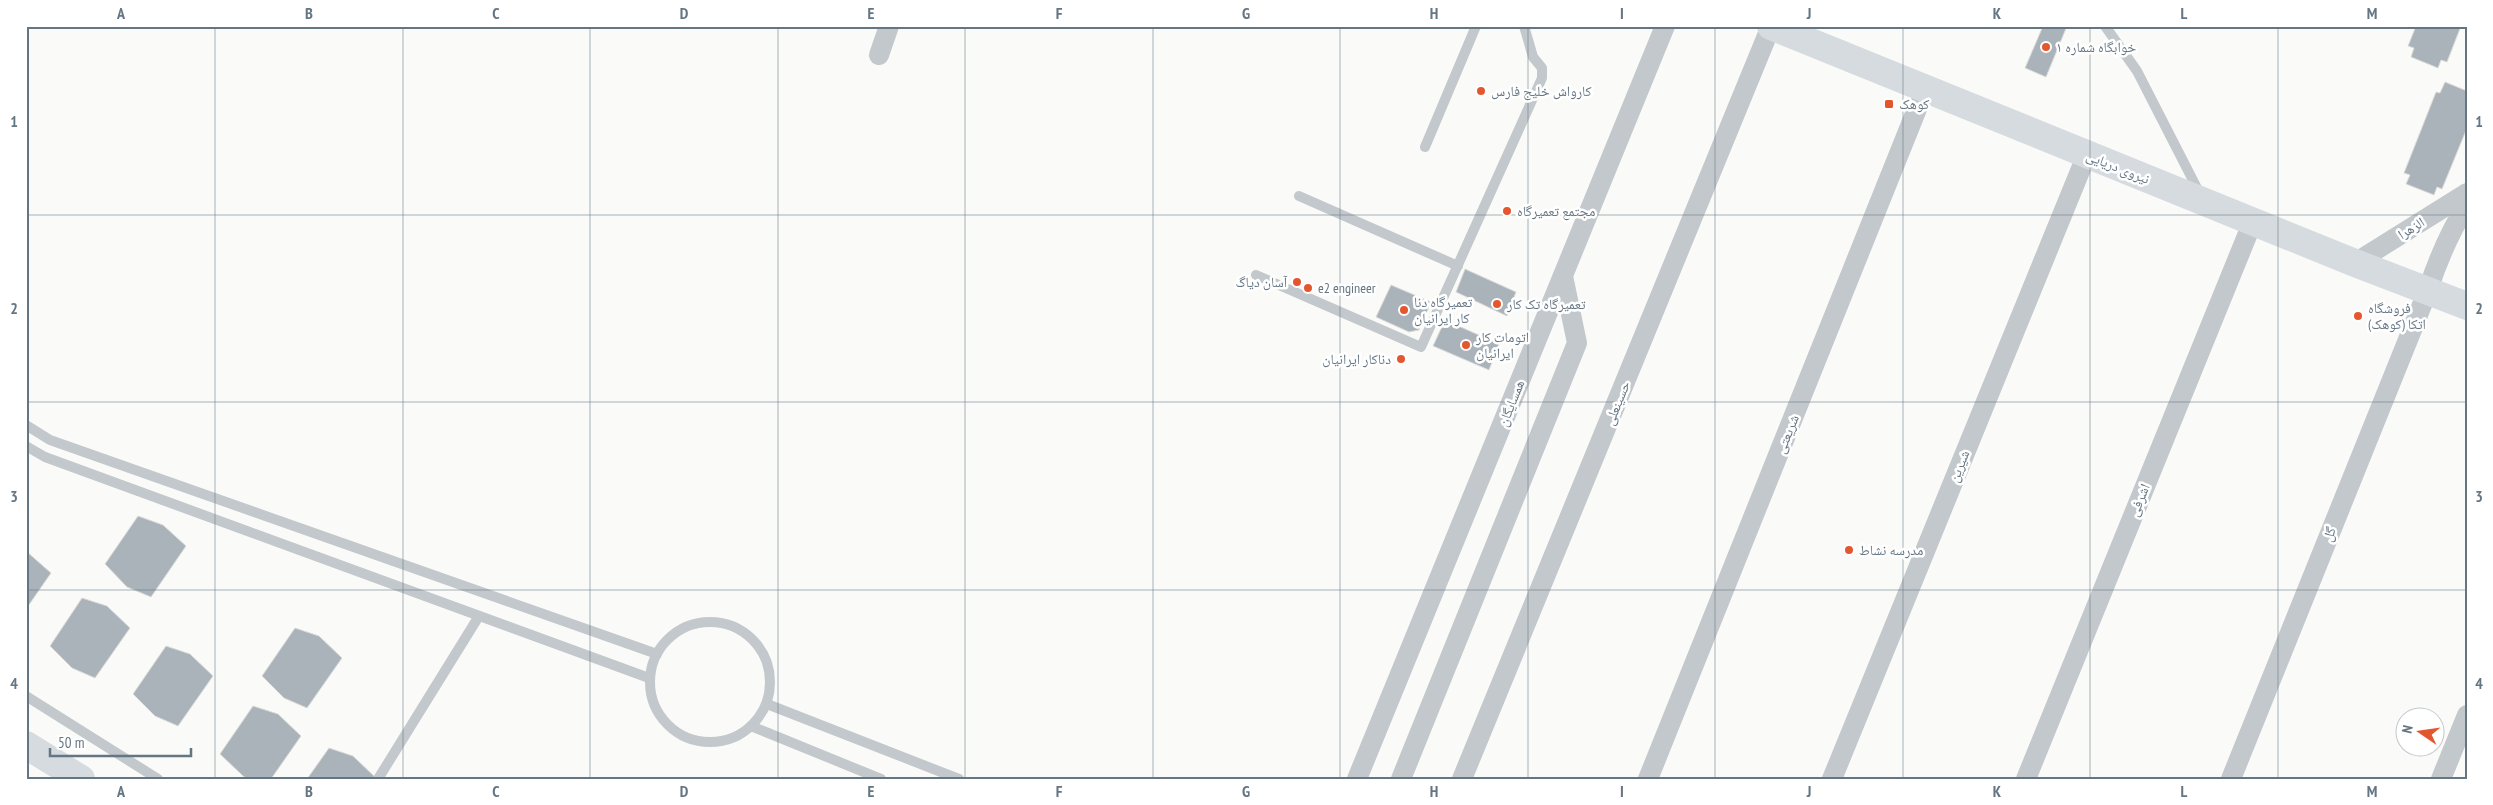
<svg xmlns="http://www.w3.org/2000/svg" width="2493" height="805" viewBox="0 0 2493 805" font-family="'PT Sans Narrow','Noto Naskh Arabic',sans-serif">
	<rect width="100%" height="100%" fill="#fafaf8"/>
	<g fill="#aab3b9" stroke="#dcdcda">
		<polygon points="2043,26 2067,26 2046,77 2025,68"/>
		<polygon points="2416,26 2461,26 2447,62 2441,60 2438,68 2411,57 2414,48 2408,46"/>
		<polygon points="2445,82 2467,91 2467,128 2442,189 2437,187 2434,195 2406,184 2410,175 2404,173 2436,92 2440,93"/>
		<polygon points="1465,269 1516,292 1507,316 1456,292"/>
		<polygon points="1391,285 1431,302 1419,330 1409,332 1376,317"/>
		<polygon points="1445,320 1499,344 1489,370 1433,346"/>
		<polygon points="138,516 163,525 186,546 151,597 127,587 105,564"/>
		<polygon points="26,551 51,573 26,609"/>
		<polygon points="82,598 107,606 130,628 95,678 72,668 50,646"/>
		<polygon points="295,628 319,636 342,658 307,708 284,698 262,676"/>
		<polygon points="166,646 190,654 213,676 178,726 155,716 133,694"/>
		<polygon points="253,706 278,714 301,736 271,779 248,779 243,776 220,754"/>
		<polygon points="329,748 353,756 376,778 307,779"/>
	</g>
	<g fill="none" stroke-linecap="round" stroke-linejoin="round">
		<g stroke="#c3c8cc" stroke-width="10">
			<polyline points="2105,26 2137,71 2200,194"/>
			<polyline points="1425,147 1476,26"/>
			<polyline points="1299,196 1458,266"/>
			<polyline points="1256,275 1421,347 1542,78 1542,68 1533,57 1524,26"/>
			<polyline points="26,425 50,440 657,654"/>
			<polyline points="26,446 45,457 649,678"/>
			<circle cx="710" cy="682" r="60"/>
			<polyline points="26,696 158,779"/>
			<polyline points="767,704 959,779"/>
			<polyline points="751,726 881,779"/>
			<polyline points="378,779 479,616"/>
		</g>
		<g stroke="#c3c8cc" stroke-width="20">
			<polyline points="879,55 889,26"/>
			<polyline points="2355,263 2467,193"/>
			<polyline points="1357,779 1665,26"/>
			<polyline points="1401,779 1577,343 1563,276"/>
			<polyline points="1462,779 1771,26"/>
			<polyline points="1648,779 1925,89"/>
			<polyline points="1832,779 2087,154"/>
			<polyline points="2026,779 2253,221"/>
			<path d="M 2231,779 L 2428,290 C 2438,259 2450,232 2467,204"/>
			<polyline points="2441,779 2467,715"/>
		</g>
		<polyline stroke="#d6dbdf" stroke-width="28" points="1771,26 2355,263 2467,306"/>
		<polyline stroke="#d6dbdf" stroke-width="28" points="26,745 81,779"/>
	</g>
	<path fill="none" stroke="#657683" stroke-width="1" stroke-opacity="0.55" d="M 215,26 L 215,779M 403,26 L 403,779M 590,26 L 590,779M 778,26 L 778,779M 965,26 L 965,779M 1153,26 L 1153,779M 1340,26 L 1340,779M 1528,26 L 1528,779M 1715,26 L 1715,779M 1903,26 L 1903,779M 2090,26 L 2090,779M 2278,26 L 2278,779M 26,215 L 2467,215M 26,402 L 2467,402M 26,590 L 2467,590"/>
	<g fill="#e4572e" stroke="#fff" stroke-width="2">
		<circle cx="2046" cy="47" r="5"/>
		<circle cx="1481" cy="91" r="5"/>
		<rect x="1884" y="99" width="10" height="10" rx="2.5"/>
		<circle cx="1507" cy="211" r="5"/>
		<circle cx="1297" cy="282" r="5"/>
		<circle cx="1308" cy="288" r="5"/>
		<circle cx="1497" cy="304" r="5"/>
		<circle cx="1404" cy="310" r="5"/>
		<circle cx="2358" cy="316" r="5"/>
		<circle cx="1466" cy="345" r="5"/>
		<circle cx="1401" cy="359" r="5"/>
		<circle cx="1849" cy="550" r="5"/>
	</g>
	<g text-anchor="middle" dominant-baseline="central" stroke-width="5" stroke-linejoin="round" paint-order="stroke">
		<g font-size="14" fill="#657683" stroke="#fff" text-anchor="start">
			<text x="2056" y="47">خوابگاه شماره ۱</text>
			<text x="1491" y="91">کارواش خلیج فارس</text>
			<text x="1899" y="104">کوهک</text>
			<text x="1517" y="211">مجتمع تعمیرگاه</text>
			<text x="1287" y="282" text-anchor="end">آسان دیاگ</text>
			<text x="1318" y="288">e2 engineer</text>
			<text x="1414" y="302">تعمیرگاه دنا<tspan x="1414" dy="16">کار ایرانیان</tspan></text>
			<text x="1507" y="304">تعمیرگاه تک کار</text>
			<text x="2368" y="308">فروشگاه<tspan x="2368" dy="16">اتکا (کوهک)</tspan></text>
			<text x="1476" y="337">اتومات کار<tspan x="1476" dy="16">ایرانیان</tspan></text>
			<text x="1391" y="359" text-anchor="end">دناکار ایرانیان</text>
			<text x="1859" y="550">مدرسه نشاط</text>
		</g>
		<g font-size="14" fill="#657683" stroke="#fff">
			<text transform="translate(2118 167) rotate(22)">نیروی دریایی</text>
			<text transform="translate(2411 228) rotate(-32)">الزهرا</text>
			<text transform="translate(1511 403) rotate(-68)">همسایگان</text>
			<text transform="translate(1617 403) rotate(-68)">حسینعلی</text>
			<text transform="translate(1787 434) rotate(-68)">شریعتی</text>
			<text transform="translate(1959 466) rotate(-68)">شیرین</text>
			<text transform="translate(2139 500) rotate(-68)">اشرفی</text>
			<text transform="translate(2329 534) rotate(-68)">گل</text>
		</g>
	</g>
	<rect width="2493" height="805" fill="none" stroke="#ffffff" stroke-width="55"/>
	<g transform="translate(2420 732) rotate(283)"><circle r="24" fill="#ffffff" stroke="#c1c8cd"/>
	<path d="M0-4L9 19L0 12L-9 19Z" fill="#e4572e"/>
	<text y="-8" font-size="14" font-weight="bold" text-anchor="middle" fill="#657683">N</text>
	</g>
	<path d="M50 748v8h141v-8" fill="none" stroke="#657683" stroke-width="2.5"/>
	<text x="58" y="748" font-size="15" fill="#657683" stroke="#ffffff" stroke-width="4" paint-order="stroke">50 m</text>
	<rect x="28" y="28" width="2438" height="750" fill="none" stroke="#657683" stroke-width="2"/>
	<g font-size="16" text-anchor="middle" font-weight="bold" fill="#657683">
		<text x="121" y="19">A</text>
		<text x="309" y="19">B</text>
		<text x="496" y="19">C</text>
		<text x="684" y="19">D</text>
		<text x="871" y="19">E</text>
		<text x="1059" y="19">F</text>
		<text x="1246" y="19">G</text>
		<text x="1434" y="19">H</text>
		<text x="1622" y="19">I</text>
		<text x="1809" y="19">J</text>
		<text x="1997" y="19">K</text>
		<text x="2184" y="19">L</text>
		<text x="2372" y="19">M</text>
		<text x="14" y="127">1</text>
		<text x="2479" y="127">1</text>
		<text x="14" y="314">2</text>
		<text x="2479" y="314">2</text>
		<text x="14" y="502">3</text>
		<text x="2479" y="502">3</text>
		<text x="14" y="689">4</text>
		<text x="2479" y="689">4</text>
		<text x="121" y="797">A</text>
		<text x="309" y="797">B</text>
		<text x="496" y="797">C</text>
		<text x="684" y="797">D</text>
		<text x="871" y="797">E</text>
		<text x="1059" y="797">F</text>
		<text x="1246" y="797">G</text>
		<text x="1434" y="797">H</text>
		<text x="1622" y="797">I</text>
		<text x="1809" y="797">J</text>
		<text x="1997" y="797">K</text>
		<text x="2184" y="797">L</text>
		<text x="2372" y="797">M</text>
	</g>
</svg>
